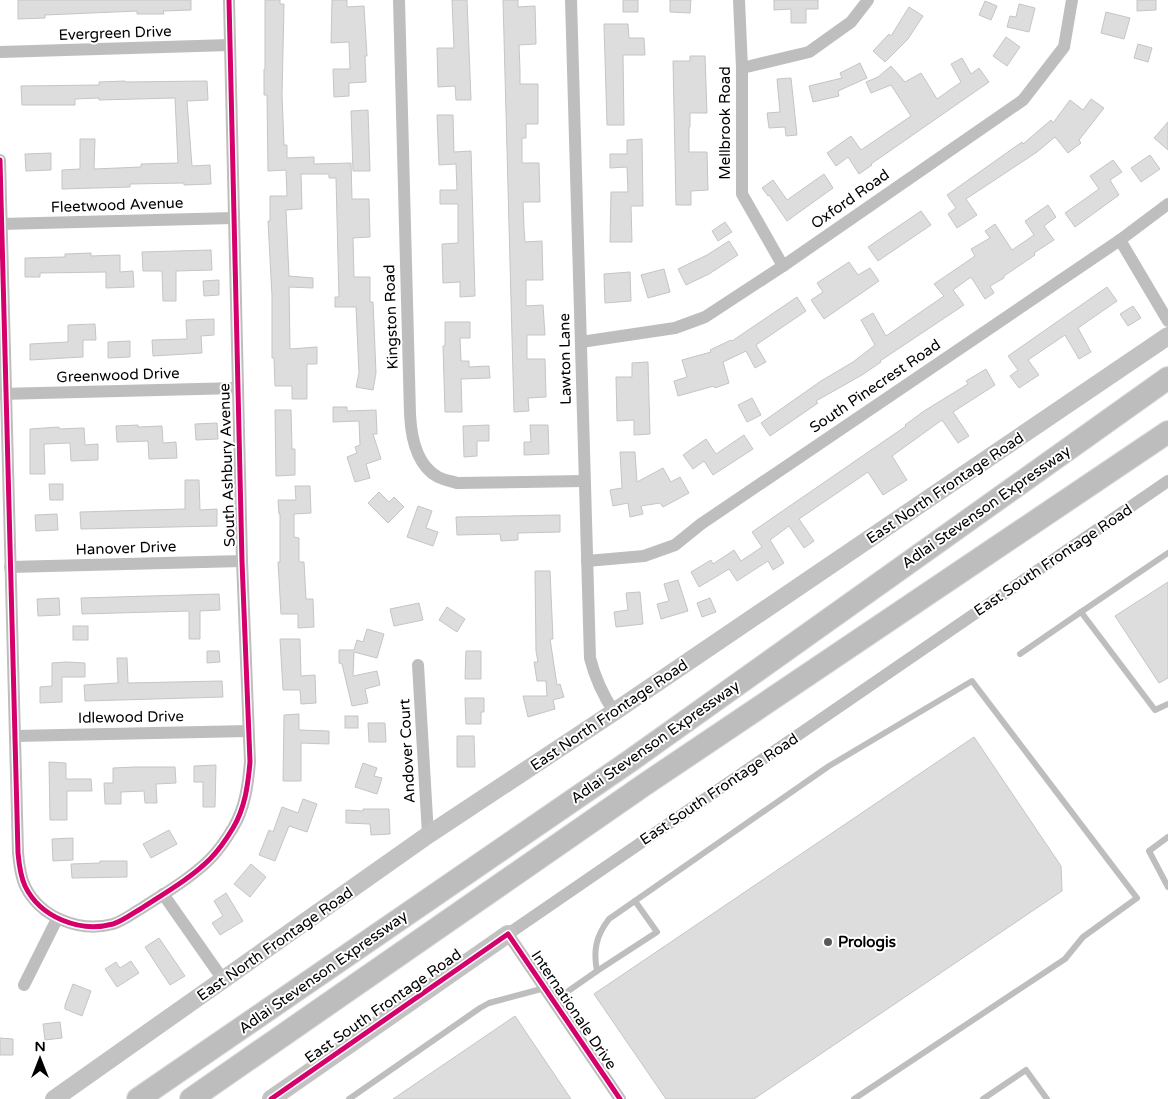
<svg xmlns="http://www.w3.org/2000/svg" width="1168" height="1099" viewBox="0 0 1168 1099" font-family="'Varela Round',sans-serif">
	<rect width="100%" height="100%" fill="#fff"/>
	<g fill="#ddd" stroke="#c5c5c5">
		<polygon points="18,0 191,0 191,10 163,11 164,14 137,14 137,11 45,15 45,18 18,19"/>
		<polygon points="265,0 280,0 280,4 284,4 282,95 284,145 287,145 287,158 314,157 314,164 351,163 352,199 369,199 370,237 353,238 354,277 370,277 370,302 373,302 376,373 373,390 356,387 359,373 356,307 335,307 335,297 339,297 336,178 329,178 329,174 301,174 302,209 286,210 289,276 313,278 313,288 289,287 290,349 317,347 317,364 307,364 307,399 292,399 292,386 275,386 274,358 272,358 272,296 268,221 270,221 270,196 287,196 286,170 268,171 267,95 264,95 264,69 265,69"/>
		<polygon points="332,0 347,0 347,7 364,6 367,56 365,56 366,82 349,83 349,96 334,97 333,69 350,69 349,42 331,43"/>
		<polygon points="452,0 467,0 471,100 456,100 455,86 438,87 437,48 454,48"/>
		<polygon points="503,0 518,0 518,7 535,6 536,44 519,45 520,70 520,84 538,84 538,124 526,124 526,138 522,138 522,163 539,163 540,202 523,202 524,228 525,242 542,241 543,280 526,280 526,306 543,305 545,335 527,335 527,359 545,359 546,397 528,398 529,411 514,412"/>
		<rect x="623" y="0" width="15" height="12"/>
		<polygon points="670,0 691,0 690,13 670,12"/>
		<polygon points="774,0 818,0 818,9 806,9 806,23 791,23 791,9 774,10"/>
		<polygon points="1137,0 1156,0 1156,10 1137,11"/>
		<polygon points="985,1 997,6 991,20 979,15"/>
		<polygon points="1019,4 1035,8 1029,32 1007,27 1010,16 1016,17"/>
		<polygon points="909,7 923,16 908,39 885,62 873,51 889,34 891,36"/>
		<polygon points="1106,12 1130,18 1124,39 1101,33"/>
		<polygon points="604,24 628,24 629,38 644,38 645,55 623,55 624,125 607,125"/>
		<polygon points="1006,37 1020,47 1007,66 993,56"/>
		<polygon points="1138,44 1152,48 1148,62 1134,58"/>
		<polygon points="690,56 705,56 707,113 690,113 690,127 689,127 689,152 707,152 708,190 691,191 691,205 676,205 673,61 690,61"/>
		<polygon points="962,58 971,74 979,68 989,82 871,164 872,165 859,174 848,157 836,166 827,153 851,136 861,150 911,116 891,85 871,93 866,82 878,77 891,66 905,82 921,73 937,99 961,82 951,64"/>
		<polygon points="860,63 867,78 838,91 839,96 813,102 809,86 842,78 840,73"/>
		<polygon points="791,78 797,135 786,136 785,127 769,128 767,113 780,112 777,79"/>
		<polygon points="125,81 125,82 207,81 208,100 187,101 192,166 210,165 211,184 184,185 184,183 130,184 130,187 62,189 62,170 80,169 80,139 95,139 94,169 141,167 141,164 178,163 175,98 99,100 99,98 75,99 75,105 22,105 21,86 99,85 99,82"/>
		<polygon points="1091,99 1104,108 1079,140 1081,143 1068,153 1055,137 1037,152 966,199 977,215 957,228 948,214 956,208 947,195 1022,142 1023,144 1051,120 1053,123 1070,100 1083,110"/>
		<polygon points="368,110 370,171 353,171 351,111"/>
		<polygon points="437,115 453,115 454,152 471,151 475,296 460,297 460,282 443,283 442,244 458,243 458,204 440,204 440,190 457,190 456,164 439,165"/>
		<polygon points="1168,122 1168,150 1154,138"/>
		<polygon points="642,139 643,206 631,206 632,242 610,242 611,192 628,192 627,167 610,168 610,154 627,154 627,140"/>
		<polygon points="51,153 51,170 26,171 25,154"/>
		<polygon points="1150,155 1160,169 1141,182 1131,168"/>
		<polygon points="1113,160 1122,172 1110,180 1119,195 1075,227 1065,213 1099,189 1090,176"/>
		<polygon points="824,174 833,188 787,221 769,195 768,196 762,188 773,180 787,200"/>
		<polygon points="1048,205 1056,217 1044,226 1054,240 1034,253 1035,255 1004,276 1004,278 990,286 994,293 985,299 971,277 953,290 964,305 880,361 881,362 862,375 816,401 818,403 770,436 761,423 821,381 853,362 875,345 861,320 873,313 886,336 944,296 934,284 975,256 971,249 990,238 985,231 995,224 1012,250 1034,235 1025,221"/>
		<polygon points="921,211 931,225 878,261 868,247"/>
		<polygon points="725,222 732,232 718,241 712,231"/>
		<polygon points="729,241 738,255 709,274 686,285 678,269 707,255"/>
		<polygon points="211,250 212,270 176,271 176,301 163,301 162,271 143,271 142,252"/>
		<polygon points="91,253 91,256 120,255 120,272 133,271 134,287 106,288 106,272 40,273 40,277 25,277 25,258 65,257 65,254"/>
		<polygon points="849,262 858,275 870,268 879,281 824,319 811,300 823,292 817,283"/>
		<polygon points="664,269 670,292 648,298 641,275"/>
		<polygon points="630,272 631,301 605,303 604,274"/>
		<polygon points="219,280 219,295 204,296 203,281"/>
		<polygon points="1107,287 1117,301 1078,328 1091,352 1079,359 1065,335 1028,360 1039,375 1019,388 1010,376 1018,370 1008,356"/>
		<polygon points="797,297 806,311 756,345 766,362 755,368 746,351 723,362 729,383 715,388 714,386 678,396 674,381 687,377 682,360 711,352 710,350 731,340 732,341"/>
		<polygon points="1133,306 1141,318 1128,326 1120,314"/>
		<polygon points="214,319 214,335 201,336 202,353 153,356 152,340 187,339 186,320"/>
		<polygon points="445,322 470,322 470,338 460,338 461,361 469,361 469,367 489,366 490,378 461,379 462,412 445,412 443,346 445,346"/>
		<polygon points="95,324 96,340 83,340 83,357 30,360 30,344 68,342 68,325"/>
		<polygon points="130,341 130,357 108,358 108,342"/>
		<polygon points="648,362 650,434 634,435 634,420 617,421 616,377 632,377 632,363"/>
		<polygon points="986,369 995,385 953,412 969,436 958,443 942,420 892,456 907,480 883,495 868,472 799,519 814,541 804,548 789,526 770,540 784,563 773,570 768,561 737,581 729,569 699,587 691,572 711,560 713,564 734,550 741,561 762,547 752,532 906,426 905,425 924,411 968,384 966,381"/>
		<polygon points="752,398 761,415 747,422 738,405"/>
		<polygon points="333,407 347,407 347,411 376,410 377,434 373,434 381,459 366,464 370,478 355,482 347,457 357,453 355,447 360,445 359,421 333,422"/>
		<polygon points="275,410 291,410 292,449 295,449 295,475 276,476"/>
		<polygon points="217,423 218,439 196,440 195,424"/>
		<polygon points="138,425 138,427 162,426 163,443 176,442 177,458 149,459 148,441 117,442 116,426"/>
		<polygon points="489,425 489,441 477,441 477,456 464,457 463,426"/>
		<polygon points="530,425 548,425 549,454 524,455 524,442 531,442"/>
		<polygon points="59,427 59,429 84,428 85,445 98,444 98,460 71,461 70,443 44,444 45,474 30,474 30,429"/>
		<polygon points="744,435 753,449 713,475 704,461 693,469 683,455 706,439 716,454"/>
		<polygon points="620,452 635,452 637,482 663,468 671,482 680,477 689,493 663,507 660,503 641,506 643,514 630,517 628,503 613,506 610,490 622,488"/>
		<polygon points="185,480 199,480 200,510 217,509 217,526 81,529 80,512 185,509"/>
		<polygon points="49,484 63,484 63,500 50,500"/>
		<polygon points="295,486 310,486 311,513 294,514 294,537 299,538 299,562 304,562 306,599 313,599 314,627 298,628 298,614 281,614 278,562 280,562 280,514 279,514 278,500 296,500"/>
		<polygon points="379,492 389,502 394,497 404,507 388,523 368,503"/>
		<polygon points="418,506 432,511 426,528 438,532 433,546 407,537"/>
		<polygon points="57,514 58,530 36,531 35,515"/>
		<polygon points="560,515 560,532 518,533 518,540 501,541 500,534 457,535 456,517"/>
		<polygon points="535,571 550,571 553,639 550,639 557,685 560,684 564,697 553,700 555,709 528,717 523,696 547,696 546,681 537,681 534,662 538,662 536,651"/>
		<polygon points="678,580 688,611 661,619 657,604 669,601 664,584"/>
		<polygon points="1168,582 1168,678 1159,683 1115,616"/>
		<polygon points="640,592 643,624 616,627 614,612 628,610 626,593"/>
		<polygon points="219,594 220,610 200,611 200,639 189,639 189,611 82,614 81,598"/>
		<polygon points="59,598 60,615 38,616 37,599"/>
		<polygon points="710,598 716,612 702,617 697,603"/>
		<polygon points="419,603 423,620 394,626 390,609"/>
		<polygon points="447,607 465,619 457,632 439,620"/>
		<rect x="73" y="626" width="15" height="14"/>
		<polygon points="367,629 384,634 377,658 354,652 353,676 377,671 380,685 365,689 368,703 352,706 342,664 339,663 339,650 354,650 357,640 363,642"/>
		<polygon points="280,639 300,639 301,676 315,675 316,703 301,704 300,690 283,690"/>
		<polygon points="207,651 219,651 220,662 207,663"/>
		<polygon points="466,651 481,651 481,679 465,679"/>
		<polygon points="117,658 127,658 128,683 222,681 223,697 85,701 84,685 118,683"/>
		<polygon points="66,662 85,663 85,677 62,677 62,702 40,703 40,687 52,686 52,663"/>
		<polygon points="465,698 484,698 484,712 481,712 481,724 466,724"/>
		<polygon points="299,714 299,730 329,731 329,744 301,743 301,781 283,781 284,715"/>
		<rect x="345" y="716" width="13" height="12"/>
		<polygon points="368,723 385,723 386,742 369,742"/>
		<polygon points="457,736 474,736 475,767 457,767"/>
		<polygon points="974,737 1061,866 1062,891 754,1099 666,1099 594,994"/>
		<polygon points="49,762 66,763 66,779 91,779 92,791 67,791 67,820 50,820"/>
		<polygon points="363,763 377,768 374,776 382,778 377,794 355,787"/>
		<polygon points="216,765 215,807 203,807 203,782 194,782 194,766"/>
		<polygon points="135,767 175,767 176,783 156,784 157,803 145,803 144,791 121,792 121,804 105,804 104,783 113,783 113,768"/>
		<polygon points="303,799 317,804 307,832 289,826 275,861 259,855 269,830 273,832 282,807 298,813"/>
		<polygon points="363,809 389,809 390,834 371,835 370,824 346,823 346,810 363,811"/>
		<polygon points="169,830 177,844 151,858 143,844"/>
		<polygon points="73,838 73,860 53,861 52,839"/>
		<polygon points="100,861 127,861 127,877 72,878 71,864 100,863"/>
		<polygon points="251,864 266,877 250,897 234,884"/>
		<polygon points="226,893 243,921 220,935 212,923 223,916 214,901"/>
		<polygon points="159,938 185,976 170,985 145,947"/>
		<polygon points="131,961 139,973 117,987 105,969 116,962 120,968"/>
		<polygon points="73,984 91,991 82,1016 65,1009 65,1005"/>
		<polygon points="515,1016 571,1099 393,1099"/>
		<polygon points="60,1022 62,1038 45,1040 43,1024"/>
		<polygon points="0,1038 13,1039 13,1055 0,1055"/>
	</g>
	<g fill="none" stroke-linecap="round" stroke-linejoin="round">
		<g stroke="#dbdbdb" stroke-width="24">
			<g id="highway">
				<polyline points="138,1099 630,761 1168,378"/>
				<polyline points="191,1099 644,785 1168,432"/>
			</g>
		</g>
		<g stroke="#bebebe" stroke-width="6">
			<polyline points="1168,553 1081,612 1155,710 1168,704"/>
			<polyline points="1020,654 1081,612"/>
			<polyline points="1168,837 1149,851 1168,887"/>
			<polyline points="597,971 657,932 635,901"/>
			<path d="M 554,1001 L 597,971 C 593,950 596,936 609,919 L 829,766 L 972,681 L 1137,898 L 1083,937 L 1065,959 L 854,1099"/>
			<polyline points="349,1099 480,1008 489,1003 545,988"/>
			<polyline points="983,1099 1026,1070 1047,1099"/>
		</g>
		<g stroke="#bebebe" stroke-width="12">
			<path d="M 399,0 L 410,414 C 411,436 416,465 438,477 C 444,480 451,481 457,483 L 584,481"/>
			<path d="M 571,0 L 590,658 C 595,678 603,695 614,712"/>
			<polyline points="739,0 742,68 742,194 783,266"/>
			<polyline points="0,52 230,45"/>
			<polyline points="742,68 809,52 851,22 868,0"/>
			<path d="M 0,160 L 18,853 C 19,864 20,875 25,886 C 40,917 79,933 113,924 C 123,921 133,913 142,908 C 165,893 191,878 210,859 C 219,850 227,838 233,828 C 245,808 248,785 250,762 L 242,561 L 229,0"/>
			<polyline points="1,224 233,218"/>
			<polyline points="1120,240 1168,321"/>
			<polyline points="581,342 675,328 705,317 783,266 1023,100 1064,47 1072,0"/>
			<polyline points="0,394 238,388"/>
			<polyline points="587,561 644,556 675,545 701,524 1120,240 1168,204"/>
			<polyline points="10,567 242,561"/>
			<polyline points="418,665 428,835"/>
			<polyline points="15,736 248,731"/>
			<polyline points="163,894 224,981"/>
			<polyline points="24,985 57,919"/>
			<polyline points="620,1099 508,934 1168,481"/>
		</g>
		<g stroke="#c2c2c2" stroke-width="18">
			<polyline points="54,1099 428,835 614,712 1168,336"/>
			<polyline points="271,1099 508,934"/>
		</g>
		<use href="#highway" stroke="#bdbdbd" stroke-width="22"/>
		<g stroke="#fff" stroke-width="8">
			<g id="cycleway">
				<path d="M 0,160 L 18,853 C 19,864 20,875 25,886 C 40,917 79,933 113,924 C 123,921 133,913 142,908 C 165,893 191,878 210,859 C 219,850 227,838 233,828 C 245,808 248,785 250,762 L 242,561 L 229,0"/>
				<polyline points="271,1099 508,934 620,1099"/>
			</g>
		</g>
		<use href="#cycleway" stroke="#d6006c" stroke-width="5"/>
	</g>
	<circle fill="#595959" stroke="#fff" stroke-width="2" cx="828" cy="942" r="5"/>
	<g text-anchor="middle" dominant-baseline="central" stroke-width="4" stroke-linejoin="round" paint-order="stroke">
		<g font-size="15" fill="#000" stroke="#fff">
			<text transform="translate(115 33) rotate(-2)">Evergreen Drive</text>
			<text transform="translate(725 123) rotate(-90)">Mellbrook Road</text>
			<text transform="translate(850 199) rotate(-35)">Oxford Road</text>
			<text transform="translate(117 205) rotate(-2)">Fleetwood Avenue</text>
			<text transform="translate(391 317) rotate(-92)">Kingston Road</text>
			<text transform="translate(565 359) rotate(-91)">Lawton Lane</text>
			<text transform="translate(118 375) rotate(-2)">Greenwood Drive</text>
			<text transform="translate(875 386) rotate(-34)">South Pinecrest Road</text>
			<text transform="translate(227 465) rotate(-92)">South Ashbury Avenue</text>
			<text transform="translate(945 488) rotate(-34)">East North Frontage Road</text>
			<text transform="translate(986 507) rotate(-35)">Adlai Stevenson Expressway</text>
			<text transform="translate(126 548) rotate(-2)">Hanover Drive</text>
			<text transform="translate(1053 560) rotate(-34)">East South Frontage Road</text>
			<text transform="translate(609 715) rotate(-34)">East North Frontage Road</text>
			<text transform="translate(131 717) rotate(-1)">Idlewood Drive</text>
			<text transform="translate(655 742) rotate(-35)">Adlai Stevenson Expressway</text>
			<text transform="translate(407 751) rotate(-93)">Andover Court</text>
			<text transform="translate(719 789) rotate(-34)">East South Frontage Road</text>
			<text transform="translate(275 944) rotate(-35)">East North Frontage Road</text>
			<text transform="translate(323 972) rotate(-35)">Adlai Stevenson Expressway</text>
			<text transform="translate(383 1006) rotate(-35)">East South Frontage Road</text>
			<text transform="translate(574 1010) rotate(56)">Internationale Drive</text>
		</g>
		<g font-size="15" font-weight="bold" fill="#000" stroke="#fff" text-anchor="start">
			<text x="838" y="942">Prologis</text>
		</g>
	</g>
	<g transform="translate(40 1059)" stroke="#ffffff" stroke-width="4" paint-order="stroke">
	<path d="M0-4L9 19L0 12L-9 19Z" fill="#000000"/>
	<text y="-8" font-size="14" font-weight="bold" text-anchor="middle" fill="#000000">N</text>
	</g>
</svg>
